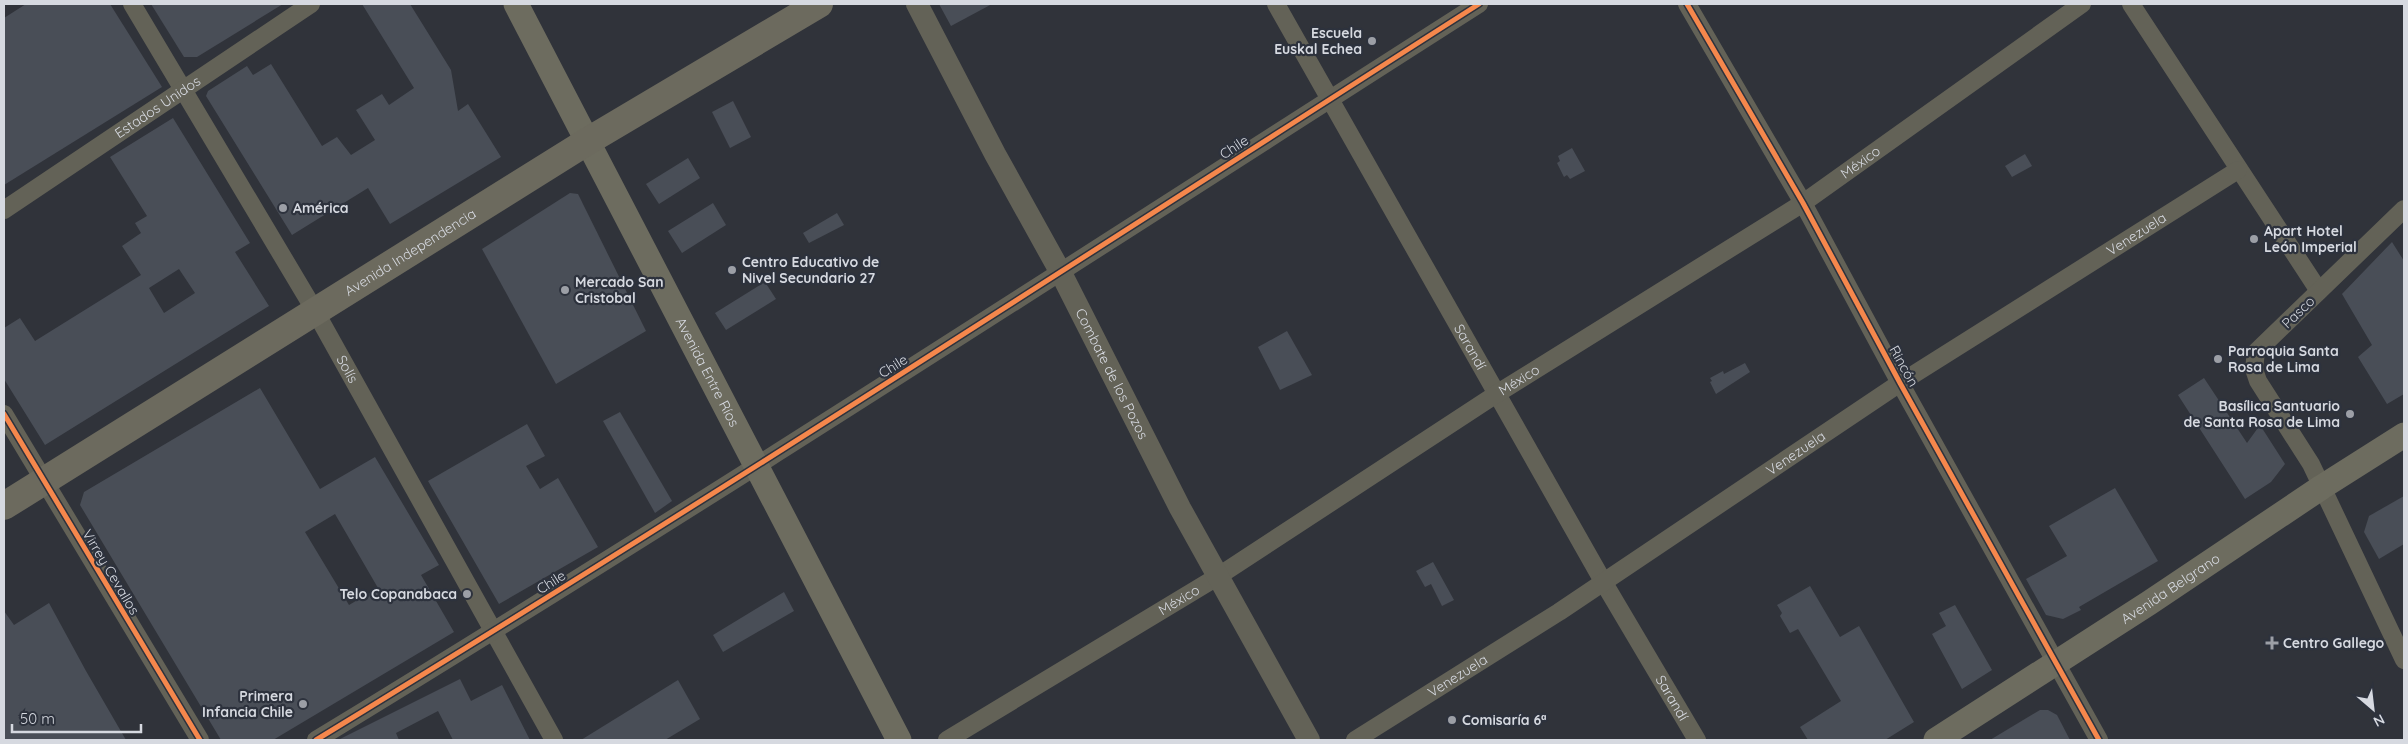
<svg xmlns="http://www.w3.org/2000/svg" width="2408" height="744" viewBox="0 0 2408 744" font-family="Quicksand,sans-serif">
	<rect width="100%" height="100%" fill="#30333a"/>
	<g fill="#494e57" fill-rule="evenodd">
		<polygon points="26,4 110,4 162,87 4,185 4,18"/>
		<polygon points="151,4 283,4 197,57 184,57"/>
		<polygon points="362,4 410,4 451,70 458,111 468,104 501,157 390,224 368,188 292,235 206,96 208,91 247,66 253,75 271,64 322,146 337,137 351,155 375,140 356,110 382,94 389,105 414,88"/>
		<polygon points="939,4 992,4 951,26"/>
		<polygon points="733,101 751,137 730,148 712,112"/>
		<path d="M 173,118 L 250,243 L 235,252 L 269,306 L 45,445 L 4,379 L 4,328 L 20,318 L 35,341 L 141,275 L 122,246 L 141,233 L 135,223 L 147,216 L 110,157 ZM 179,269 L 195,293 L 164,313 L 149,288 Z"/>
		<polygon points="1572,148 1585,171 1570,179 1567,175 1564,177 1557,163 1560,161 1558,156"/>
		<polygon points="2025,154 2032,166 2012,177 2005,166"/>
		<polygon points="688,158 700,178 659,204 646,184"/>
		<polygon points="570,193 578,194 646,331 556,384 482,249"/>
		<polygon points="713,203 726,225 682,253 668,231"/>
		<polygon points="837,213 844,225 809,243 803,233"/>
		<polygon points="2392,242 2404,261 2404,394 2387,404 2358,357 2372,345 2342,294"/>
		<polygon points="765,282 776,299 726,330 715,313"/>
		<polygon points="1287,331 1312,375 1280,390 1258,347"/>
		<polygon points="1745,363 1750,372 1716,394 1710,382 1712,381 1710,378 1723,371 1724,374"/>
		<polygon points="2204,378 2247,443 2260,425 2285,464 2271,482 2245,499 2178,395"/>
		<path d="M 260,388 L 320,489 L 375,457 L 439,565 L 421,575 L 454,632 L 273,740 L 221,740 L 80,505 L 84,492 ZM 335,514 L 378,588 L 349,605 L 305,532 Z"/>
		<polygon points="620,412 672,501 655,513 603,421"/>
		<polygon points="527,424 545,456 526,466 540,489 558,478 598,547 499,604 428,481"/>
		<polygon points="2115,488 2158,561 2079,607 2081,610 2063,619 2046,615 2026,579 2067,556 2049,526"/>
		<polygon points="2404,496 2404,544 2379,559 2364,532 2369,516"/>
		<polygon points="1433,562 1454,600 1442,606 1431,584 1425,587 1416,571"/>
		<polygon points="1810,586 1840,637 1859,626 1914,722 1885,740 1808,740 1800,727 1841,701 1798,629 1790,633 1780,616 1782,613 1777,605"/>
		<polygon points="784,592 794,611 723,652 713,635"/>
		<polygon points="49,603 86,671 126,740 4,740 4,611 14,625"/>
		<polygon points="1955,605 1992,670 1962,689 1932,634 1946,626 1939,613"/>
		<polygon points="460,679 471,701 502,685 530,740 453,740 438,711 396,733 399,740 338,740"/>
		<polygon points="678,680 700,719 665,740 581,740"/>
		<polygon points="2040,710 2048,710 2057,715 2070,740 1990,740"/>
	</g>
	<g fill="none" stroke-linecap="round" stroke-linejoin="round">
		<g stroke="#636257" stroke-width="18">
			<path id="s1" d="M 132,4 L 315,311 L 554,740"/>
			<path id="s2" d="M 1276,4 L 1604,583 L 1697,740"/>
			<polyline points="1687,4 1803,203 1900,383 2099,740"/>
			<polyline points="2131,4 2319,291"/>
			<polyline points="2404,209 2256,352 2254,369 2258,381 2311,464 2404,660"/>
			<path id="s3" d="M 4,210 L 311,4"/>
			<polyline points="4,414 200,740"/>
			<path d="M 316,740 C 708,501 1092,251 1479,4"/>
			<path id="s4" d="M 947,740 L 1217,577 L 1498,393 L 1803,203 L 2082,4"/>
			<path id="s5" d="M 1355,740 L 1559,612 L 1900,383 L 2238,170"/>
		</g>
		<path stroke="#636257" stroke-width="22" id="s6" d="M 917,4 L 995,154 L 1061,273 L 1180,508 L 1309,740"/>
		<g stroke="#6d6c5f" stroke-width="25">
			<path id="s7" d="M 516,4 L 899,740"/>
			<path id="s8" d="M 1936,740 L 2149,603 L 2322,487 L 2404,435"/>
		</g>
		<path stroke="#6c6a5e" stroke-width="28" id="s9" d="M 4,506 L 588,141 L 819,4"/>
		<g stroke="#2d323d" stroke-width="8">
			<g id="cycleway">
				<polyline points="1687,4 1803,203 1900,383 2099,740"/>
				<polyline points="4,414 200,740"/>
				<path d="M 316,740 C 708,501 1092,251 1479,4"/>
			</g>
		</g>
		<use href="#cycleway" stroke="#f5874c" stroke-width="5"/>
	</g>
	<g fill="#9c9fa6" stroke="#2d323d" stroke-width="2">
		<circle cx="1372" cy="41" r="5"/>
		<circle cx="283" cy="208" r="5"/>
		<circle cx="2254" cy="239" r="5"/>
		<circle cx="732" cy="270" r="5"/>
		<circle cx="565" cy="290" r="5"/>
		<circle cx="2218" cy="359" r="5"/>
		<circle cx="2350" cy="414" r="5"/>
		<circle cx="467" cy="594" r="5"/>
		<path d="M2269.5 635.5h5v5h5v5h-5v5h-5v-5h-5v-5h5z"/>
		<circle cx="303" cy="704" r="5"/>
		<circle cx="1452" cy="720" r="5"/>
	</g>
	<g text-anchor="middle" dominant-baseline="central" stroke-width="4.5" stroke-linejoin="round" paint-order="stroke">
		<g font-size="14" font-weight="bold" fill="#d6d9e0" stroke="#2d323d" text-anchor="start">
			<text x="1362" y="33" text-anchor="end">Escuela<tspan x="1362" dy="16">Euskal Echea</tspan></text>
			<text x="293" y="208">América</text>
			<text x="2264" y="231">Apart Hotel<tspan x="2264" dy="16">León Imperial</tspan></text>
			<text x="742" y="262">Centro Educativo de<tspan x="742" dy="16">Nivel Secundario 27</tspan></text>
			<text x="575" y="282">Mercado San<tspan x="575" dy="16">Cristobal</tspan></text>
			<text x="2228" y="351">Parroquia Santa<tspan x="2228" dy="16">Rosa de Lima</tspan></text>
			<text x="2340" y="406" text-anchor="end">Basílica Santuario<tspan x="2340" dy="16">de Santa Rosa de Lima</tspan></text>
			<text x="457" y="594" text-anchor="end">Telo Copanabaca</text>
			<text x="2283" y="643">Centro Gallego</text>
			<text x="293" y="696" text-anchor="end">Primera<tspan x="293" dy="16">Infancia Chile</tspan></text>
			<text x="1462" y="720">Comisaría 6ª</text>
		</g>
		<g font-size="14" fill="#d6d9e0" stroke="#2d323d">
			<text stroke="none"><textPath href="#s3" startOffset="185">Estados Unidos</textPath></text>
			<text transform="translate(1234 147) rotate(-33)">Chile</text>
			<text stroke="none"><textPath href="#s4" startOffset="1081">México</textPath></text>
			<text stroke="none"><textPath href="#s5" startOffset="931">Venezuela</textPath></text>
			<text stroke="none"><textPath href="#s9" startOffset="479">Avenida Independencia</textPath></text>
			<text transform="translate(2298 312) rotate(-44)">Pasco</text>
			<text stroke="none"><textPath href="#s2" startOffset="394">Sarandí</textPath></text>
			<text transform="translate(893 366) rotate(-32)">Chile</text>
			<text transform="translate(1904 366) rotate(61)">Rincón</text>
			<text stroke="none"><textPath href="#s1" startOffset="424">Solís</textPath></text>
			<text stroke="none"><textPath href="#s7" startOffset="415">Avenida Entre Ríos</textPath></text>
			<text stroke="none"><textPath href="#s6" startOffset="418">Combate de los Pozos</textPath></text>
			<text stroke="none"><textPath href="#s4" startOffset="676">México</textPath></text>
			<text stroke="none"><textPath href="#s5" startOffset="526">Venezuela</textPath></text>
			<text transform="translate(111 572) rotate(59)">Virrey Cevallos</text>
			<text transform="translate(551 582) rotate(-32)">Chile</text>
			<text stroke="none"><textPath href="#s8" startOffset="279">Avenida Belgrano</textPath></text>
			<text stroke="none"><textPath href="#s4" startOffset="271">México</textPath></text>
			<text stroke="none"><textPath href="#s5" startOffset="121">Venezuela</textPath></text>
			<text stroke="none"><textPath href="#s2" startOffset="799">Sarandí</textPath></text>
		</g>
	</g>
	<rect width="2408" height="744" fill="none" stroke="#d6d9e0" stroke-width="10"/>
	<g transform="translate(2373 709) rotate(152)" stroke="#2d323d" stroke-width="4" paint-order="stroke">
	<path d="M0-4L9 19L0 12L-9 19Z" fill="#d6d9e0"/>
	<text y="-8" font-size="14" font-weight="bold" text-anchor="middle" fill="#d6d9e0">N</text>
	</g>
	<path d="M12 724v8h129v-8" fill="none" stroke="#d6d9e0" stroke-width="2.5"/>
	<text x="20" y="724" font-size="15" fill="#d6d9e0" stroke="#2d323d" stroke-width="4" paint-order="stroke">50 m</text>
</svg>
